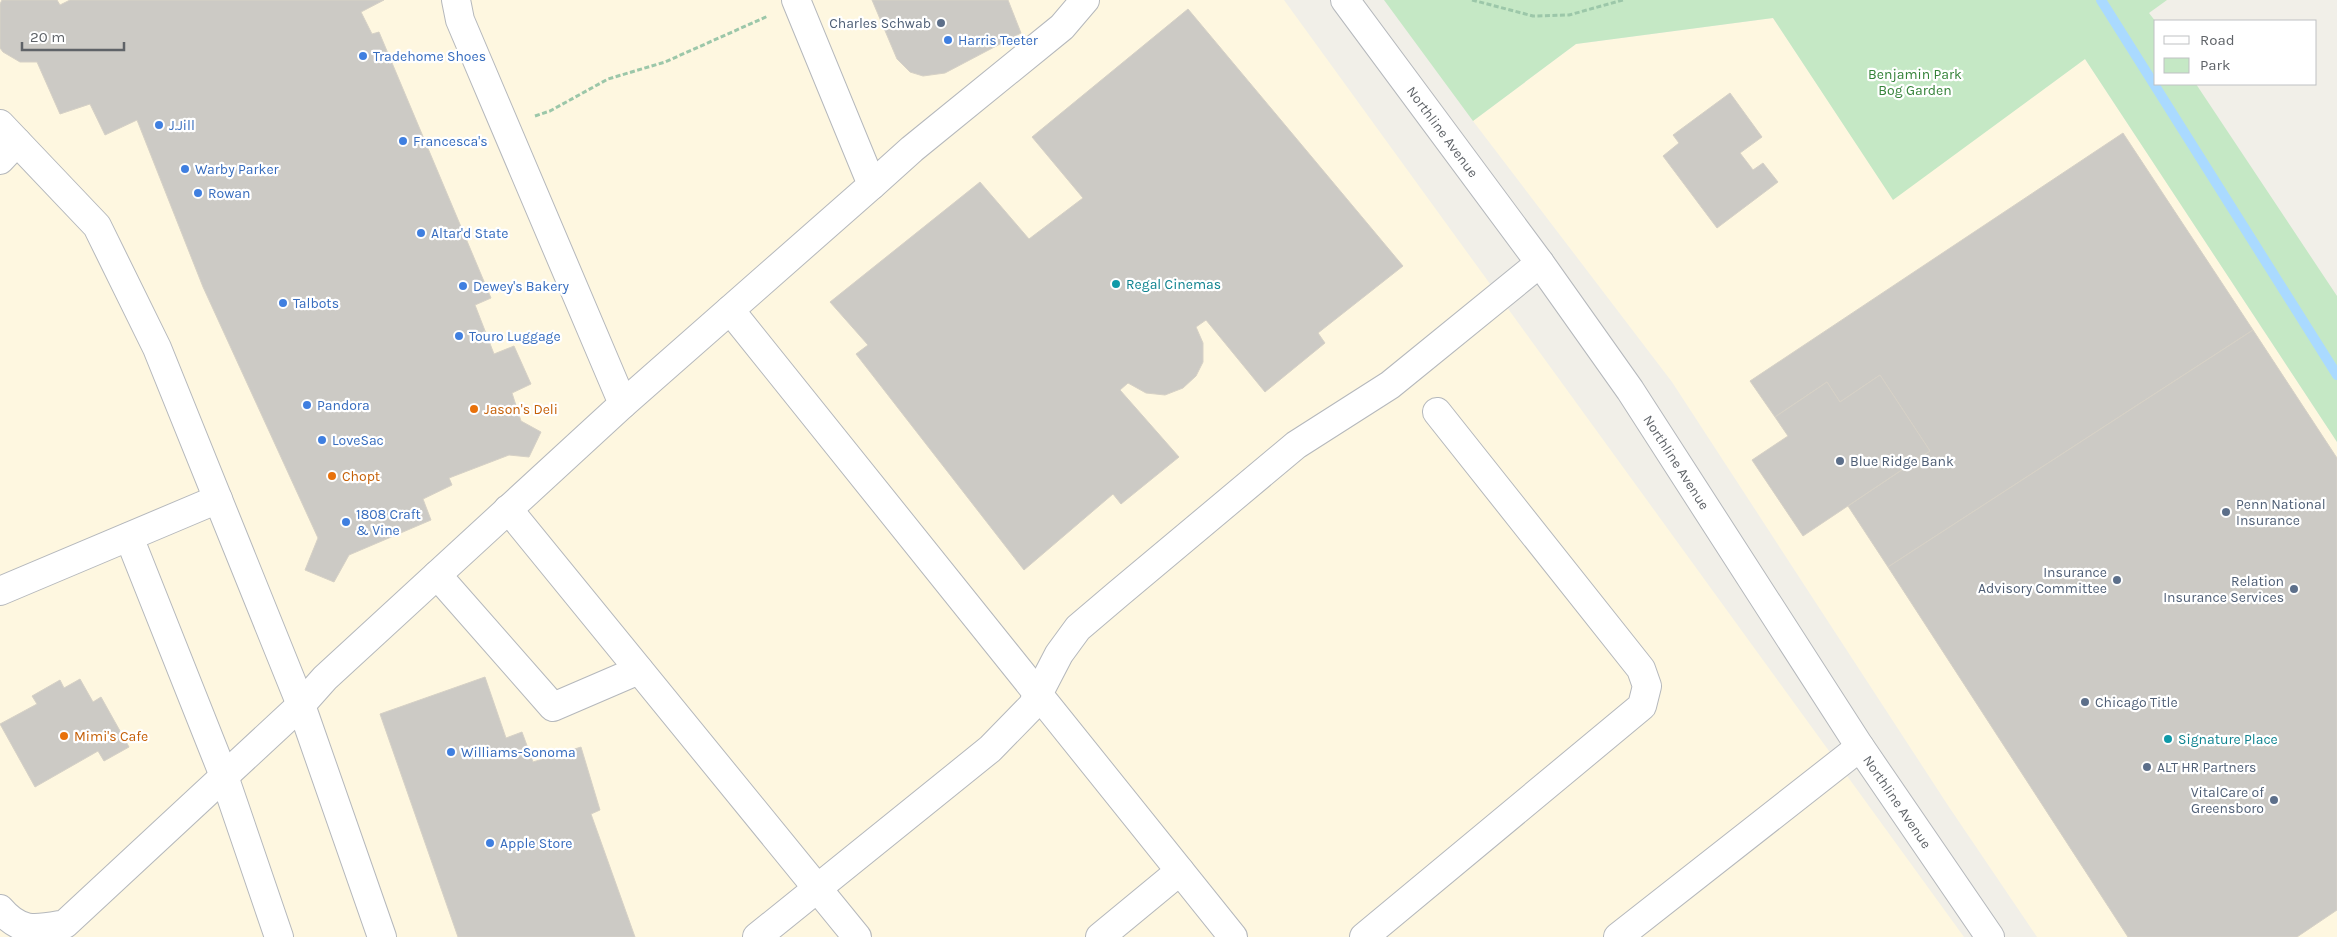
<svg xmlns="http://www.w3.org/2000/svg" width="2337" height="937" viewBox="0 0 2337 937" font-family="Karla,sans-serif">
	<rect width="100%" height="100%" fill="#f1efe8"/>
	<g fill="#fef7e0">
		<polygon points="0,0 1284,0 1964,937 0,937"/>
		<polygon points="1773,18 1893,199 2085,59 2337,442 2337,937 2037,937 1949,807 1672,382 1473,121 1576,44"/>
	</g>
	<polygon fill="#c5e8c5" points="1384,0 2167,0 2149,13 2156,22 2156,84 2196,84 2337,296 2337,442 2085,59 1893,200 1773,18 1576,44 1473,121"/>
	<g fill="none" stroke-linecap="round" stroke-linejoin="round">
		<polyline stroke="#aadaff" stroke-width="10" points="2101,0 2337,375"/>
	</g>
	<g fill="#cccac5" stroke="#d6d1c6">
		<polygon points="2,0 57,0 60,5 70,0 384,0 361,12 372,34 379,32 491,298 475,305 494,354 514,346 531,384 512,393 521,421 541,432 529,457 509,455 449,478 452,485 423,499 431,520 349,555 334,582 305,570 318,538 203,287 137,120 105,135 90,104 60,114 37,62 20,62 3,52 0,48 0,4"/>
		<polygon points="872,0 1008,0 1021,33 945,73 923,76 910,72 897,59"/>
		<polygon points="1188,9 1403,266 1318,333 1325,343 1265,392 1206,320 1196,327 1203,343 1203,362 1196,376 1183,388 1165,395 1146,393 1128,383 1120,390 1179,457 1121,504 1113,494 1024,570 856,354 868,345 830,302 980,182 1029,239 1083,198 1032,137"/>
		<polygon points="1730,93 1762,137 1740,153 1753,170 1763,163 1778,182 1717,228 1663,156 1679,143 1673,135"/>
		<polygon points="2123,133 2253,330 1888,567 1848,506 1930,451 1880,375 1840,402 1827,382 1775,417 1750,381"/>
		<polygon points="2253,330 2337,458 2337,910 2297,937 2128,937 1888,567"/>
		<polygon points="1880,375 1930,451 1803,536 1752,460 1788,436 1775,417 1827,382 1840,402"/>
		<polygon points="485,677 506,738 522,732 533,762 581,747 600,810 591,814 635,937 458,937 380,714"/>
		<polygon points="80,679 93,702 101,697 129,747 104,761 98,751 35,787 0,724 37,704 32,696 60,680 64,688"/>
	</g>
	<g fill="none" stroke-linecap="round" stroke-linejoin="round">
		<g stroke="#b5b8bc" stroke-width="30">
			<g id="minor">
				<path id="s1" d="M 1345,0 L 1540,263 L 1630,390 L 1860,747 L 1990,937"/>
				<polyline points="0,124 97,226 157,348 301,705 382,937"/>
				<polyline points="0,160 17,142"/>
				<polyline points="872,185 912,149 1062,27 1085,0"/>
				<polyline points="730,310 1233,937"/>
				<polyline points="623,404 872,185 796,0"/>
				<polyline points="508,509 857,937"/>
				<polyline points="129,537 224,776 279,937"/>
				<polyline points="437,575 553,707 639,670"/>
				<polyline points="0,591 218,499"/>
				<path d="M 0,909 C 21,934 37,929 65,924 L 301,705 L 325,678 L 623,404 L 460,20 L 456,0"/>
				<polyline points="757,937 990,749 1032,706 1059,654 1078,628 1118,594 1296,445 1390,385 1540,263"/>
				<polyline points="1100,937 1180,871"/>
				<polyline points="1364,937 1642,706 1647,686 1641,669 1437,412"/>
				<polyline points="1618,937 1860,747"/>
			</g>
		</g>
		<g stroke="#9cc7a9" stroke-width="3" stroke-dasharray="5 2.5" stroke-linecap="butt">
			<polyline points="1472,0 1533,16 1569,15 1623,0"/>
			<polyline points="535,116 550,111 608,79 665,62 768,16"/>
		</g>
		<use href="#minor" stroke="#fff" stroke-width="28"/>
	</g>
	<g fill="#5c6f8a" stroke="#fff" stroke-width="2">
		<circle cx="941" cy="23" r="5"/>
		<circle cx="1840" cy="461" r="5"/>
		<circle cx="2226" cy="512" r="5"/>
		<circle cx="2117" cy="580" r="5"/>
		<circle cx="2294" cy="589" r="5"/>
		<circle cx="2085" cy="702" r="5"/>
		<circle cx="2147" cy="767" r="5"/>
		<circle cx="2274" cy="800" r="5"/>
	</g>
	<g fill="#3f7fe0" stroke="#fff" stroke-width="2">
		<circle cx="948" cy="40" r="5"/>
		<circle cx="363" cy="56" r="5"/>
		<circle cx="159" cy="125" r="5"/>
		<circle cx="403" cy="141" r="5"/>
		<circle cx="185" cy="169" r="5"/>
		<circle cx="198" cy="193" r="5"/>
		<circle cx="421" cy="233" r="5"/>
		<circle cx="463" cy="286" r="5"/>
		<circle cx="283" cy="303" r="5"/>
		<circle cx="459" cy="336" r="5"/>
		<circle cx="307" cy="405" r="5"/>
		<circle cx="322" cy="440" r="5"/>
		<circle cx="346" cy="522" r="5"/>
		<circle cx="451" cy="752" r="5"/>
		<circle cx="490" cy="843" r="5"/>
	</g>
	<g fill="#0f9aa8" stroke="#fff" stroke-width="2">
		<circle cx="1116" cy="284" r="5"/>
		<circle cx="2168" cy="739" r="5"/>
	</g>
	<g fill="#e8710a" stroke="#fff" stroke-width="2">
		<circle cx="474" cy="409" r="5"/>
		<circle cx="332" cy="476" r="5"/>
		<circle cx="64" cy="736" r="5"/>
	</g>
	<g text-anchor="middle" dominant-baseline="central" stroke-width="4.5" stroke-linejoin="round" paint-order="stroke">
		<g font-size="14" fill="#4e5e75" stroke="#fff" text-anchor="end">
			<text x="931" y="23">Charles Schwab</text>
			<text x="1850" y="461" text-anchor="start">Blue Ridge Bank</text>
			<text x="2236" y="504" text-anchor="start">Penn National<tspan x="2236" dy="16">Insurance</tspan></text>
			<text x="2107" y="572">Insurance<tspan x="2107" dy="16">Advisory Committee</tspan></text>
			<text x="2284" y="581">Relation<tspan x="2284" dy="16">Insurance Services</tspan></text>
			<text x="2095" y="702" text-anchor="start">Chicago Title</text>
			<text x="2157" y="767" text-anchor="start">ALT HR Partners</text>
			<text x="2264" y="792">VitalCare of<tspan x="2264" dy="16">Greensboro</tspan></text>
		</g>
		<g font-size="14" fill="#366cbe" stroke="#fff" text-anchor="start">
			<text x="958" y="40">Harris Teeter</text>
			<text x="373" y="56">Tradehome Shoes</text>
			<text x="169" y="125">J.Jill</text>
			<text x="413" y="141">Francesca's</text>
			<text x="195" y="169">Warby Parker</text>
			<text x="208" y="193">Rowan</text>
			<text x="431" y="233">Altar'd State</text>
			<text x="473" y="286">Dewey's Bakery</text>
			<text x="293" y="303">Talbots</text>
			<text x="469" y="336">Touro Luggage</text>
			<text x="317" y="405">Pandora</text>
			<text x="332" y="440">LoveSac</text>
			<text x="356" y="514">1808 Craft<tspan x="356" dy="16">&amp; Vine</tspan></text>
			<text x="461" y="752">Williams-Sonoma</text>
			<text x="500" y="843">Apple Store</text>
		</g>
		<g font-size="14" fill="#348238" stroke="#fff">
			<text x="1915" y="74">Benjamin Park<tspan x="1915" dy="16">Bog Garden</tspan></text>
		</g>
		<g font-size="14" fill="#5f6368" stroke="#fff">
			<text stroke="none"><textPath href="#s1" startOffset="164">Northline Avenue</textPath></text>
			<text stroke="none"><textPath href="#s1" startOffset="569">Northline Avenue</textPath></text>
			<text stroke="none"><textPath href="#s1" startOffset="974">Northline Avenue</textPath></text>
		</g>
		<g font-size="14" fill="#0d838f" stroke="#fff" text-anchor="start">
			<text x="1126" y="284">Regal Cinemas</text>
			<text x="2178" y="739">Signature Place</text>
		</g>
		<g font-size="14" fill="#c56008" stroke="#fff" text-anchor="start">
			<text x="484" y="409">Jason's Deli</text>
			<text x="342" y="476">Chopt</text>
			<text x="74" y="736">Mimi's Cafe</text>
		</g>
	</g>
	<rect x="2154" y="20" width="162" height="65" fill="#ffffff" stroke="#bfc1c3"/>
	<rect x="2164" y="36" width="25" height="8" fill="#ffffff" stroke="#bfc1c3"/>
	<text x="2200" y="45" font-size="15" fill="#5f6368">Road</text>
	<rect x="2164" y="58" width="25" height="15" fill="#c5e8c5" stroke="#bfc1c3"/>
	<text x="2200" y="70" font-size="15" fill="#5f6368">Park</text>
	<path d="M22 42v8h102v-8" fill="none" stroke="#5f6368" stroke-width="2.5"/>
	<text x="30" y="42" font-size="15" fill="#5f6368" stroke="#ffffff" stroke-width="4" paint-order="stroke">20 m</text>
</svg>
